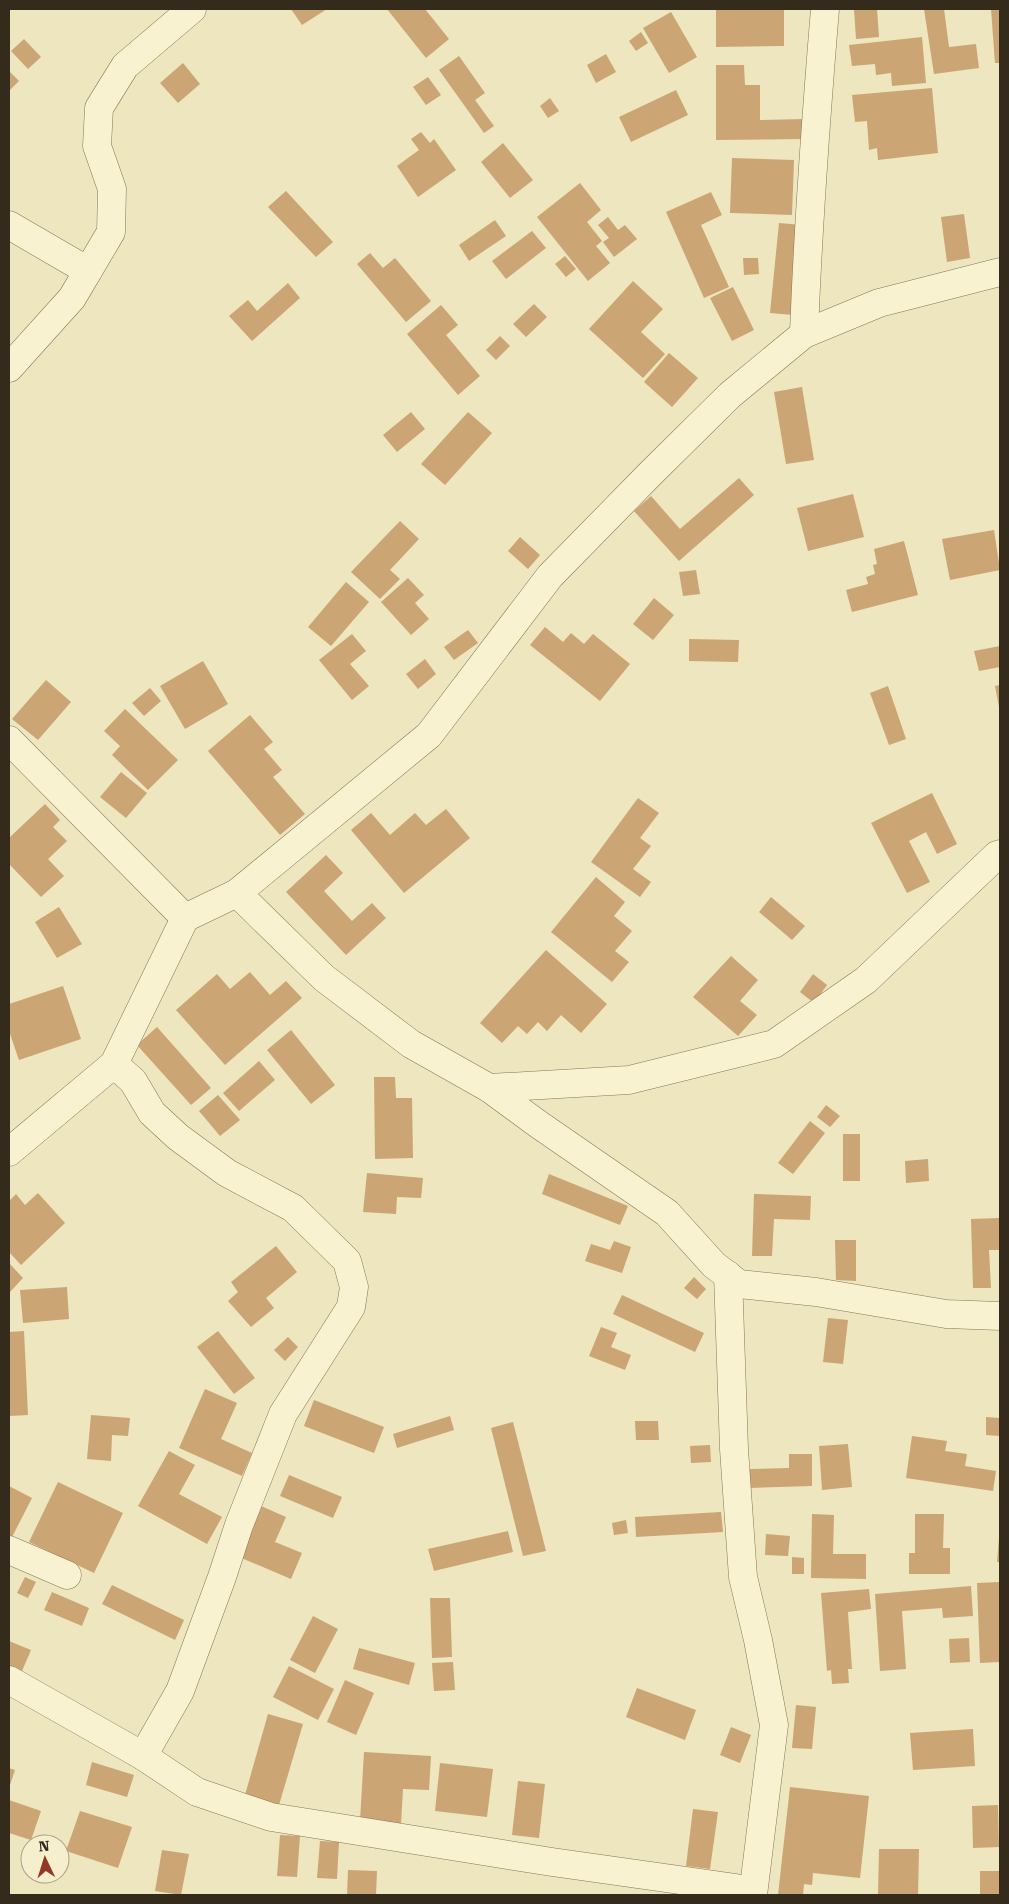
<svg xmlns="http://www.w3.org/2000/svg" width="1009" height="1904" viewBox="0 0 1009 1904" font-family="'Roboto Serif',serif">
	<rect width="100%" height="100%" fill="#ede6be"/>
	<g fill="#cba574">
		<polygon points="291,9 327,9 302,25"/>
		<polygon points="387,9 425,9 449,39 426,58"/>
		<polygon points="716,9 784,9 784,46 716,47"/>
		<polygon points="854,9 877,9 879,37 856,39"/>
		<polygon points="924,9 944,9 949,47 976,44 979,68 934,74"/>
		<polygon points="991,9 1000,9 1000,63 995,63"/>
		<polygon points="671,12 697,57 669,73 643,28"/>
		<polygon points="641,32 648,43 636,51 629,41"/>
		<polygon points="922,37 926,83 892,86 891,73 876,75 875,64 852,66 849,45"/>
		<polygon points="24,39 41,57 28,69 11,51"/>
		<polygon points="606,54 616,72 596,83 587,65"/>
		<polygon points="459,56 485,93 475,100 494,126 484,133 439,70"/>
		<polygon points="183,63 200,84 178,103 160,83"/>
		<polygon points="716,65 744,65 745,85 760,85 760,120 804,119 804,139 716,140"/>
		<polygon points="9,71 19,81 9,91"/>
		<polygon points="428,77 441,95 426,105 413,87"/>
		<polygon points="932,88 938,153 878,160 877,148 869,150 867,121 855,122 852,95"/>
		<polygon points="676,90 688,115 631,142 619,117"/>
		<polygon points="550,98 559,111 548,118 540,106"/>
		<polygon points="421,132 430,143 434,139 456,170 418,197 397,166 419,150 411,139"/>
		<polygon points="503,143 533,180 510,198 481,162"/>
		<polygon points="732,158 794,160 792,215 730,213"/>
		<polygon points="580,183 601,210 587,222 602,241 596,246 610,263 588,281 537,217"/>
		<polygon points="286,191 333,242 316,257 268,207"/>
		<polygon points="711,192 722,215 701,225 729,287 704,298 666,212"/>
		<polygon points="964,214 970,258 947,262 941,217"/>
		<polygon points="608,217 618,230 625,225 637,239 614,257 603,242 609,238 598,225"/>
		<polygon points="495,220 506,236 469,261 459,245"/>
		<polygon points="779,223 802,225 793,315 770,313"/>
		<polygon points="532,231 546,248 506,279 492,261"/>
		<polygon points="370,253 383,268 395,258 431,301 406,322 357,264"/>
		<polygon points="565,256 576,269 566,277 555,264"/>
		<polygon points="743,258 758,258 759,274 744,275"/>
		<polygon points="633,281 663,309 641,332 665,354 643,378 589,329"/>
		<polygon points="288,283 300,298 252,341 229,316 248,300 257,311"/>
		<polygon points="733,287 754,330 732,341 710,298"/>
		<polygon points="534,304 547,317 526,337 513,324"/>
		<polygon points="441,305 458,325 446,335 480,376 458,395 407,334"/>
		<polygon points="500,336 510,346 496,360 486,350"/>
		<polygon points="669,353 698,378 672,407 644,382"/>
		<polygon points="802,387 814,460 786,464 774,392"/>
		<polygon points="411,412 425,429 397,452 383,435"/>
		<polygon points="468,412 492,433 445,485 421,464"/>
		<polygon points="739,478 754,495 679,561 634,511 651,496 680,529"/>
		<polygon points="853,494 864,537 808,551 797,508"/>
		<polygon points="400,521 419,539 390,570 400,579 380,599 351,572"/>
		<polygon points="994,530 1000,570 950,580 942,539"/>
		<polygon points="520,537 540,555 528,569 508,551"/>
		<polygon points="904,541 918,595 852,612 846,590 868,584 866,577 875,574 873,565 877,564 874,549"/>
		<polygon points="696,570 700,594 683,596 679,572"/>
		<polygon points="408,578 424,595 415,603 429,619 411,635 381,602"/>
		<polygon points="346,582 369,602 331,646 308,627"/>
		<polygon points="654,598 674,615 653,640 633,624"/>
		<polygon points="545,627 563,642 571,633 584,644 593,634 630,664 600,701 530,645"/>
		<polygon points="468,630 478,643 454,660 444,647"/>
		<polygon points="352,634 366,651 350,664 369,686 352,700 319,660"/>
		<polygon points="689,639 739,640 738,662 689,661"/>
		<polygon points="1000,646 1000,667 979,671 974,651"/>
		<polygon points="425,659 436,674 418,689 406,674"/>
		<polygon points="203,661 228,704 185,729 160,686"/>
		<polygon points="46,680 71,702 38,740 12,719"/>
		<polygon points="1000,685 1000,707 999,707 995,686"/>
		<polygon points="888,686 906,739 889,745 870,693"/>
		<polygon points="150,688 161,701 144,716 132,703"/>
		<polygon points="125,709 178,760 148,790 112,755 120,746 104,731"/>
		<polygon points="250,715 273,742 264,749 282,770 273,777 305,814 280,835 208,751"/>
		<polygon points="121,772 147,793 126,818 100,797"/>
		<polygon points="932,793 957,844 937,854 926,832 909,841 930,882 907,893 871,823"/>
		<polygon points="638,798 659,813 640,838 651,846 633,869 651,882 640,897 591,862"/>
		<polygon points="45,804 60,820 53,827 67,841 48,859 64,876 41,897 9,864 9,838"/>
		<polygon points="446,809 470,838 404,893 351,830 371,813 390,835 415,813 426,825"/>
		<polygon points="326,855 343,873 324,891 352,921 372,903 386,918 346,955 286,892"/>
		<polygon points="596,877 625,902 614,916 632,931 615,951 629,962 612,982 551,932"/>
		<polygon points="771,897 805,926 792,940 759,912"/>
		<polygon points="59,907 82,944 57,958 35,922"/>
		<polygon points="546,950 607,1004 581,1033 561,1015 547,1031 538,1022 527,1034 518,1026 502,1043 480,1023"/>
		<polygon points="731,956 758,980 740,1001 757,1015 738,1036 693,997"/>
		<polygon points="250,972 270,995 286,981 302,998 225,1065 176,1010 217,974 230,989"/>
		<polygon points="813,974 827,985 814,1003 800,992"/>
		<polygon points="63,986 81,1039 19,1060 9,1031 9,1004"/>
		<polygon points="157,1027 211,1088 191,1105 137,1045"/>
		<polygon points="291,1030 335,1085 311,1104 267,1050"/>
		<polygon points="259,1061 275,1080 239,1111 223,1093"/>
		<polygon points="374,1077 395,1077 396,1098 412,1098 413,1158 375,1159"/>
		<polygon points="218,1095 240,1120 220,1136 199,1111"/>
		<polygon points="826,1105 840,1116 830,1127 817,1117"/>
		<polygon points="810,1121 825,1133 793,1174 778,1163"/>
		<rect x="843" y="1134" width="17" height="47"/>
		<polygon points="928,1159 929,1181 906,1183 905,1161"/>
		<polygon points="367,1173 423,1178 421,1198 397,1197 396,1214 363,1212"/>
		<polygon points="549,1174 628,1206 620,1225 542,1194"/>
		<polygon points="38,1193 65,1223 21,1265 9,1252 9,1201 16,1194 25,1205"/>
		<polygon points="754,1194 811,1196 810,1220 774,1219 772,1256 752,1256"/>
		<polygon points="1000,1218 1000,1250 989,1250 991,1288 973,1288 971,1219"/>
		<polygon points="835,1240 856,1240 856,1281 836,1280"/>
		<polygon points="614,1241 631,1247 622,1273 585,1261 591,1244 610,1250"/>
		<polygon points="276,1246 297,1272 266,1298 274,1308 251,1327 228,1301 238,1292 231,1282"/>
		<polygon points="9,1263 23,1278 9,1293"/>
		<polygon points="694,1277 706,1289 697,1299 684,1288"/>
		<polygon points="67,1287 69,1319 23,1323 20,1290"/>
		<polygon points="622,1295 704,1333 695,1352 613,1314"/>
		<polygon points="828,1318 848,1320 843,1364 823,1362"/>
		<polygon points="601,1327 617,1333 611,1347 631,1355 625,1370 589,1356"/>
		<polygon points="24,1331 28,1415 9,1416 9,1332"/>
		<polygon points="218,1331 255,1378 234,1394 197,1347"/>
		<polygon points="288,1337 298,1347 285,1361 274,1350"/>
		<polygon points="205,1389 237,1403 221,1439 252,1453 242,1476 179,1448"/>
		<polygon points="314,1400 384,1427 374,1453 304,1426"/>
		<polygon points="91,1415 130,1418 128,1436 112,1435 111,1461 87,1459"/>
		<polygon points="450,1416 454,1430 397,1448 393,1434"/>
		<polygon points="986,1417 1000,1418 1000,1436 986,1435"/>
		<polygon points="635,1421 658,1421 659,1440 636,1440"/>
		<polygon points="513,1422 546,1551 523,1556 491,1428"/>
		<polygon points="912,1436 947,1441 945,1451 967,1454 965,1466 996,1471 993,1491 906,1478"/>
		<polygon points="848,1444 852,1487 822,1490 819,1446"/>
		<polygon points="710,1445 711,1462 691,1463 690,1446"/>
		<polygon points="169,1451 195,1465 179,1494 222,1517 207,1544 138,1506"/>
		<polygon points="789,1454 812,1454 812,1486 750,1488 750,1469 789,1468"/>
		<polygon points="289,1475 342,1497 333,1518 280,1496"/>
		<polygon points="58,1482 123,1513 94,1573 29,1542"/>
		<polygon points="9,1486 32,1498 10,1541 9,1540"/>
		<polygon points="261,1506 286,1517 275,1542 302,1553 291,1579 239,1557"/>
		<polygon points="721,1512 723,1532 636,1537 635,1517"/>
		<polygon points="812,1514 834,1515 833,1554 866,1554 866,1579 811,1578"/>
		<polygon points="915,1514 944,1514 943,1548 950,1548 950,1574 909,1574 909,1553 915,1553"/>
		<polygon points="626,1520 628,1533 614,1535 612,1523"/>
		<polygon points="508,1531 513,1552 434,1571 428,1549"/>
		<polygon points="766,1534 790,1536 788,1556 765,1555"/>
		<polygon points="999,1538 1000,1539 1000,1562 997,1562"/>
		<polygon points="792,1557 804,1558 804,1574 792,1574"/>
		<polygon points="25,1577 36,1582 28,1598 17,1593"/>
		<polygon points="1000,1582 1000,1662 980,1663 977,1583"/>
		<polygon points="112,1585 184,1620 175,1640 102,1604"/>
		<polygon points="971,1586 973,1616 943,1618 942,1608 902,1611 906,1669 880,1671 875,1594"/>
		<polygon points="869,1589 871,1609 848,1612 852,1669 848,1669 849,1683 832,1684 831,1670 827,1671 821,1593"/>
		<polygon points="52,1592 89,1608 82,1626 44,1610"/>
		<polygon points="430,1598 450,1598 452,1657 432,1658"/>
		<polygon points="313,1616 338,1629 315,1673 290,1660"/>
		<polygon points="969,1638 970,1662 950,1663 949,1639"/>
		<polygon points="9,1641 31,1650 22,1671 9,1666"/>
		<polygon points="359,1648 415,1663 409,1685 353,1669"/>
		<polygon points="453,1662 455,1690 434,1691 432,1663"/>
		<polygon points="289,1666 334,1689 318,1720 273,1697"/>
		<polygon points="345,1680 374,1693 356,1735 327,1722"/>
		<polygon points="637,1688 696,1710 685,1740 626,1717"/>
		<polygon points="796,1705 816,1707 812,1749 792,1748"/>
		<polygon points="268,1714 303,1724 279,1805 245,1795"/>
		<polygon points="731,1727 751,1735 740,1763 720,1755"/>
		<polygon points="973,1729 975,1766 913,1770 910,1733"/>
		<polygon points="364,1752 431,1756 429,1790 403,1789 401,1824 360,1821"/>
		<polygon points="92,1762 134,1775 127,1797 86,1785"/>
		<polygon points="440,1763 493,1769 487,1817 435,1811"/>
		<polygon points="9,1768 15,1770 9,1788"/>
		<polygon points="518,1781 545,1784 539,1838 512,1835"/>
		<polygon points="790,1787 869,1796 860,1878 813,1873 812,1885 804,1884 803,1895 778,1895"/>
		<polygon points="9,1800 41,1811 31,1840 9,1833"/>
		<polygon points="998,1805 999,1847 973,1848 972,1806"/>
		<polygon points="693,1809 718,1812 710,1869 686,1866"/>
		<polygon points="80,1811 132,1827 118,1868 66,1851"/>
		<polygon points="280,1835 300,1836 297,1877 277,1876"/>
		<polygon points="320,1841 339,1842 337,1879 317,1878"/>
		<polygon points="879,1849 919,1849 918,1895 878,1895"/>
		<polygon points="162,1850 189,1854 181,1895 155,1891"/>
		<polygon points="348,1870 377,1871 376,1895 347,1895"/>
		<rect x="980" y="1871" width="20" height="24"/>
	</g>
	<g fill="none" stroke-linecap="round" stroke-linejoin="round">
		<g stroke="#857657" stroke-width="29">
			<g id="minor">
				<polyline points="9,225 88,271"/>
				<path d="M 804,334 C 808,225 816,117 825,9"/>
				<polyline points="9,368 72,298 111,232 112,189 97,146 99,108 125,66 192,9"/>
				<polyline points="9,740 185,918"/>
				<polyline points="237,893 324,978 411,1044 489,1088 538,1124 667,1213 714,1265 739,1284 816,1292 946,1314 1000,1316"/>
				<polyline points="114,1064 133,1081 152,1113 178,1137 227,1173 293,1208 347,1261 354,1287 351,1307 283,1414 239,1525 222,1577 180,1691 143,1756"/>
				<polyline points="489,1088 629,1080 774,1044 866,980 997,855 1000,854"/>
				<polyline points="9,1152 114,1064 185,918 237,893 429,735 550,576 650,474 730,395 804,334 879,303 1000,272"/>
				<polyline points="728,1275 734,1449 743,1577 758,1640 774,1725 753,1895"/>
				<polyline points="9,1550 67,1575"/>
				<polyline points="9,1680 143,1756 197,1792 271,1817 552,1862 736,1888 747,1895"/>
			</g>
		</g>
		<use href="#minor" stroke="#f8f2d1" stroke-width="28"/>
	</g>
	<rect width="1009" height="1904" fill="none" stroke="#352b1c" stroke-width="20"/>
	<g transform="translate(45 1859) rotate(356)"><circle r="24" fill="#f5efce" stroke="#a8a187"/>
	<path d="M0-4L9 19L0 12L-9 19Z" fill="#933728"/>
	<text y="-8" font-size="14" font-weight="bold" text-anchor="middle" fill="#352b1c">N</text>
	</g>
</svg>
